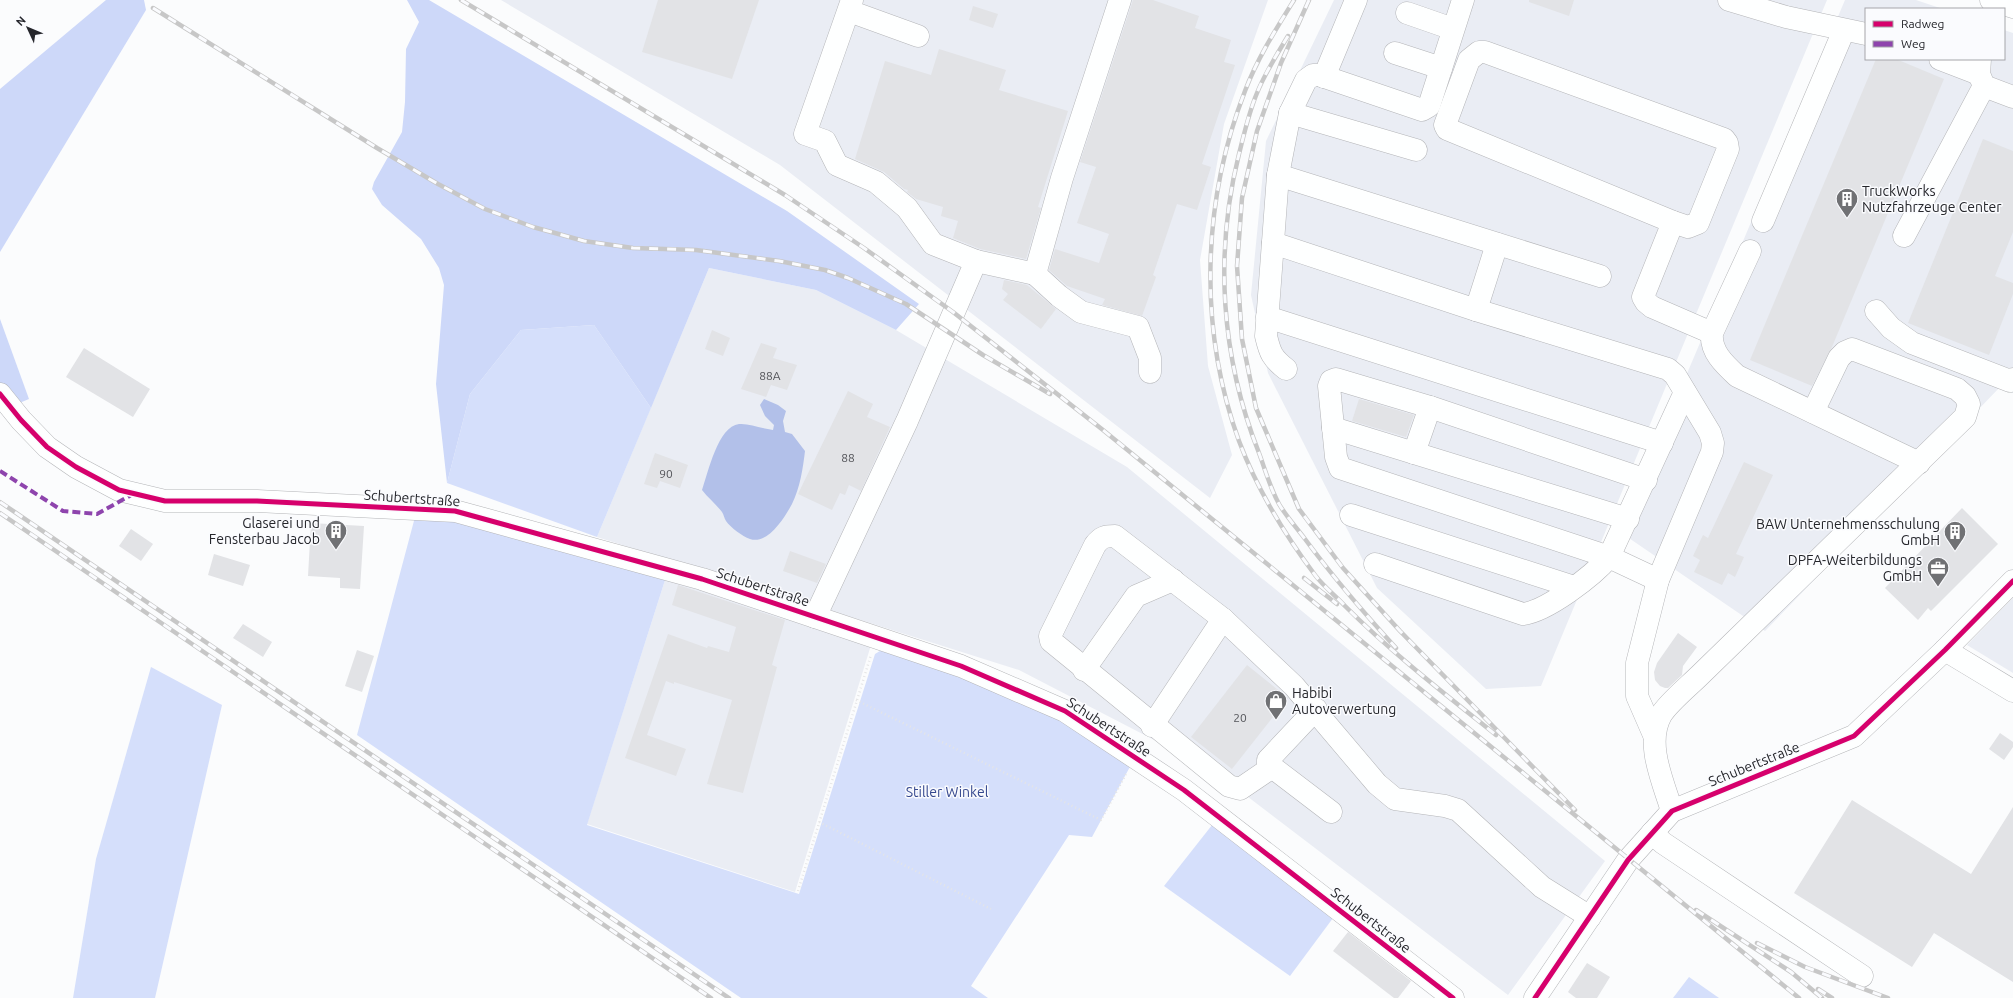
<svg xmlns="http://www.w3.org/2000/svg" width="2013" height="998" viewBox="0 0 2013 998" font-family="Ubuntu,sans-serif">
	<rect width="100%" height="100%" fill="#fbfcfd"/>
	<g fill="#eaedf4">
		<polygon points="501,0 1268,0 1224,124 1200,260 1208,366 1232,455 1210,498 780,165"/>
		<polygon points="1334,0 1827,0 1541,686 1486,689 1377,588 1268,373 1251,295 1266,141"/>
		<polygon points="1845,0 1916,0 1943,9 1866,9 1866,59 2004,59 2004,30 2013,33 2013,393 2001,386 1765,631 1620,532"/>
		<polygon points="709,268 816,290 896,330 1127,467 1605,861 1508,995 1214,771 1019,670 597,537"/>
		<polygon points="666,577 871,645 795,892 587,824"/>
		<polygon points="2013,598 2013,673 1967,645"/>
	</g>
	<g fill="#d5dffb">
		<polygon points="594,325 651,408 597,537 447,483 470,394 521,330"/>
		<polygon points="415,517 455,521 666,577 587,825 799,894 875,654 888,646 1057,719 1132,763 1092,837 1069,835 971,986 988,998 741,998 357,735"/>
		<polygon points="151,667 222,705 155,998 73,998 96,859"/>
		<polygon points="1216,820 1336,914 1290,976 1164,886"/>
		<polygon points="1689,977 1719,998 1673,998"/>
	</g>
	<g fill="#cdd8f9">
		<polygon points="106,0 144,0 146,10 0,252 0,89"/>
		<polygon points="407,0 429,0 787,211 919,304 896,330 816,290 709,268 651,408 594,325 521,330 470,394 447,483 436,384 444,285 439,268 421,239 382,205 372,189 374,182 402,132 405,102 406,49 419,22"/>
		<polygon points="0,319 29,399 0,411"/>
	</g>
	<path fill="#b2c0e9" d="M 764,399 L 778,405 L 786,411 L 783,421 L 785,432 L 792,434 L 805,451 C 803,468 800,488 792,504 C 785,517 768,545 750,539 C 742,536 731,528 726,521 C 724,518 724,515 722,512 C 716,504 708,498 702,490 C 708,473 718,426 739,424 C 749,423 763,429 773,430 L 774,425 L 765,416 L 760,405 Z"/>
	<g fill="#e2e3e6">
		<polygon points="658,0 759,0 732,79 642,52"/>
		<polygon points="1133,0 1153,0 1199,16 1195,28 1231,40 1224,62 1235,65 1202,164 1211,167 1197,210 1177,204 1153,275 1156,277 1142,316 1102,305 1105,299 1067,286 1049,270 1055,249 1099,263 1109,234 1077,223 1096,167 1080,162"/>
		<polygon points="1529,0 1574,0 1569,16 1529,2"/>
		<polygon points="973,6 998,14 993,28 969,20"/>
		<polygon points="939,49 1006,70 999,90 1068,111 1038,207 1041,208 1026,259 980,249 953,238 958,221 941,216 943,207 916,199 907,192 908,190 904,189 884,172 855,159 885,61 931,75"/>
		<polygon points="1876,59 1896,59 1944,79 1832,347 1812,386 1750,360"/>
		<polygon points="1983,139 2013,151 2013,232 1995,276 2013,283 2013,294 1989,355 1908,323"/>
		<polygon points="1004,280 1027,285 1056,309 1041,329 1003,300 1008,294 1002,289"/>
		<polygon points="712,330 730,338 723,356 705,349"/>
		<polygon points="761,343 777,348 773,358 797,365 787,390 771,385 766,397 741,389"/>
		<polygon points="84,348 150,389 133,417 66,377"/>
		<polygon points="848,391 873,404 867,417 890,427 861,491 849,485 845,495 840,493 832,510 798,494"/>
		<polygon points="1359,399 1414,415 1406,437 1352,421"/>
		<polygon points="655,453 688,465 680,488 660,481 657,488 644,484"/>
		<polygon points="1744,462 1773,475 1736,554 1744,557 1735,577 1728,573 1722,585 1694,572 1700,560 1693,556 1703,535 1708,538"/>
		<polygon points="1962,508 1998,544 1931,611 1928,608 1918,620 1885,588"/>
		<polygon points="311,523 364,526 360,589 340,588 340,578 308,576"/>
		<polygon points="131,529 153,544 141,561 119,546"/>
		<polygon points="790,551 826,564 817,583 783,571"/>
		<polygon points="214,554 250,565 243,586 208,575"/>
		<polygon points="678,585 785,620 772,665 777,667 743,793 707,784 732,700 674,682 674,684 666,681 647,735 686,749 676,776 625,758 668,634 707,648 708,646 729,652 736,627 672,605"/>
		<polygon points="243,624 272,642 263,657 233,638"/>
		<polygon points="1678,633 1697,647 1683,666 1682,675 1668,688 1665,688 1660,686 1655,680 1654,672 1657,663"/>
		<polygon points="357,650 374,656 362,692 345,686"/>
		<polygon points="1247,665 1288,698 1232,769 1191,737"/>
		<polygon points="2000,733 2013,742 2013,747 2004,760 1989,749"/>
		<polygon points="1852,800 1971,874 2013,807 2013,982 1934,933 1912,967 1794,893"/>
		<polygon points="1348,932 1411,981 1398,998 1394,998 1333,951"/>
		<polygon points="1587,963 1610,977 1597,998 1576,998 1568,992"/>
	</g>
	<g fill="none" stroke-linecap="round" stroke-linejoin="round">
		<g stroke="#b4b5b8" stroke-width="23">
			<g id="minor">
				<polyline points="1729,0 1786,17 1866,34"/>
				<polyline points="1991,0 2013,7"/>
				<polyline points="849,11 918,36"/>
				<polyline points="1407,13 1453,29"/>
				<polygon points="1479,52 1485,52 1724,139 1727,143 1728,149 1698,223 1688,227 1673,222 1447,129 1445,125 1469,60"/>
				<polyline points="1395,53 1441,68"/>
				<polyline points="1940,59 1979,74"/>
				<polyline points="1980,59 1979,74 1984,86 2013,97"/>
				<polyline points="1324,77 1356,0"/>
				<polyline points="1290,113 1416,150"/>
				<polyline points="1278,175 1600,276"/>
				<polyline points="1763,221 1844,30"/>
				<polyline points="1673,222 1643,297 1646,302 1652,307 1712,333"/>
				<polyline points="1904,236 1984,86"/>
				<polyline points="1273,243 1476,310 1668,369 1675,375 1710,433 1713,443 1712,452 1658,580 1637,663 1637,696 1654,735"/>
				<path d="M 1750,251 L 1712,333 C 1710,351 1724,364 1737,376 L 1919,463"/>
				<polyline points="976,261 1035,274 1062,178 1120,0"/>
				<polyline points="1035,274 1059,296 1081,312 1138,327 1150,358 1150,372"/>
				<polyline points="1476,310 1497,244"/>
				<polyline points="1876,311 1891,328 1912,343 2010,381 2013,379"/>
				<polyline points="1267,317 1662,443"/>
				<path d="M 1286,369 C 1272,358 1270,353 1266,336 L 1278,175 L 1290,113 L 1306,80 L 1313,75 L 1319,75 L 1422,110 L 1429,106 L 1463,0"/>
				<polyline points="0,394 21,420 47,447 76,467 119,490 165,501 257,501 455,511 702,579 961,666 1065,711 1184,790 1453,998"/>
				<polyline points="1333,428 1628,519"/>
				<polyline points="1414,453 1430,407"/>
				<polyline points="1646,480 1430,407 1336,379 1331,381 1329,386 1336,457 1340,468 1609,557 1658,580"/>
				<polyline points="1351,515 1574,587"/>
				<path d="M 1375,564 L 1523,614 C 1547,611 1593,576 1609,557 L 1685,392"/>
				<polyline points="815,617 907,421 976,261 933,244 907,208 876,182 837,165 825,141 805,134 852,0"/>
				<polyline points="1945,650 2013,691"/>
				<polyline points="1084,670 1136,596 1173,580"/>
				<polyline points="1316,709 1268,760 1268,764 1331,812"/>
				<polyline points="1152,726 1223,619"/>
				<path d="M 1271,768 L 1240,789 L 1229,786 L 1051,641 L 1050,636 L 1095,545 C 1101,537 1105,536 1115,536 L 1223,619 L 1294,686 L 1377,784 L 1395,799 L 1445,806 L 1458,810 L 1542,887 L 1590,917"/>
				<path d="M 1672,811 C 1663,781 1645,744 1661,715 C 1668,703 1690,685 1700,675 L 1965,417 L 1969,404 L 1965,396 L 1957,389 L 1852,349 L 1845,352 L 1839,358 L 1813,412"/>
				<polyline points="1652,833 1663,843 1862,976"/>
				<polyline points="1535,998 1628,860 1672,811 1854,736 1945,650 2013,581"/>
			</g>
		</g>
		<g stroke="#e5e5e6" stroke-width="2.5" stroke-dasharray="1 3" stroke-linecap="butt">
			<polyline points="856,700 1101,820 1126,774"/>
			<polyline points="819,822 991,909"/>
			<polyline points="798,891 871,655"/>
		</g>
		<use href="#minor" stroke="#feffff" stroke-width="22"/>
		<g stroke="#c7c7c7" stroke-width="4.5">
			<g id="rail">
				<polyline points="461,0 785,195 864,248 953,312 1103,430 1799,998"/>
				<path d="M 1294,0 C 1276,29 1257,59 1245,91 C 1202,202 1198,328 1239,441 C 1257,489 1285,535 1315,575 C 1324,587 1336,596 1345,606 C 1392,653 1445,694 1496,735"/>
				<polyline points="1309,0 1281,63 1257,131 1242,198 1237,266 1242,339 1256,408 1299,509 1343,568 1400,631 1575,810"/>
				<polyline points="153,8 377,148 438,184 485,209 533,227 584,241 633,248 696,250 779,261 825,270 848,278 906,304 983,355 1050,394"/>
				<path d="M 1288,36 C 1277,54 1265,73 1257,93 C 1249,112 1244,134 1239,154 C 1214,254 1221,357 1259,453 C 1265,469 1270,488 1279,504 C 1286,516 1296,527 1305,539 C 1333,577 1364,613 1396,648"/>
				<polyline points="0,502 729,998"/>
				<polyline points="0,513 711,998"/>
				<polyline points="1304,578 1337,604"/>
				<polyline points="1696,910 1791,972 1822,998"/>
				<polyline points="1757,943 1805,967 1888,998"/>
				<polyline points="1818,989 1832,998"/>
			</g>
		</g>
		<use href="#rail" stroke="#fafbfe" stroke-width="3" stroke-dasharray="9" stroke-linecap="butt"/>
		<polyline stroke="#8e44ad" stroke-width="4" stroke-dasharray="8 4" stroke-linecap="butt" points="0,471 63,511 97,514 133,494"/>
		<g stroke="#fafbfe" stroke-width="8">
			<g id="cycleway">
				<polyline points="0,394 21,420 47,447 76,467 119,490 165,501 257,501 455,511 702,579 961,666 1065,711 1184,790 1453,998"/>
				<polyline points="1535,998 1628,860 1672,811 1854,736 1945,650 2013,581"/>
			</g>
		</g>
		<use href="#cycleway" stroke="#d6006c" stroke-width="5"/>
	</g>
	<defs>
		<g id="building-pin" transform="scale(1.15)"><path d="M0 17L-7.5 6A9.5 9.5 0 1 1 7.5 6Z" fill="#707174" stroke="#fafbfe"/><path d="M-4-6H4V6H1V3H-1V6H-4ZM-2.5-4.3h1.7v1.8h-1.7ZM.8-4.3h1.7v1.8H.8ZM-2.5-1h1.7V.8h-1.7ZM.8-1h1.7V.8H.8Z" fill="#fff"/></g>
		<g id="office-pin" transform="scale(1.15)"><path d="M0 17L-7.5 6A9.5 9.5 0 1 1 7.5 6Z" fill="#707174" stroke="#fafbfe"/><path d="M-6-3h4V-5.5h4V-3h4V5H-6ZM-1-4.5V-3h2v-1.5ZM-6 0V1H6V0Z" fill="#fff"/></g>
		<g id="shop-pin" transform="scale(1.15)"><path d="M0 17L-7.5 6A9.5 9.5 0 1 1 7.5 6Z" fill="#707174" stroke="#fafbfe"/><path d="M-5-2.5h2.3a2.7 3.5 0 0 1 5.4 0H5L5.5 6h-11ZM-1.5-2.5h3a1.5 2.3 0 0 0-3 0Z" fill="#fff"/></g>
	</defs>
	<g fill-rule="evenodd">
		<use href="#building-pin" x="1847" y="199"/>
		<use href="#building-pin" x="336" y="531"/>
		<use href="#building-pin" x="1955" y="532"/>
		<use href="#office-pin" x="1938" y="568"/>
		<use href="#shop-pin" x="1276" y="701"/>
	</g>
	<g text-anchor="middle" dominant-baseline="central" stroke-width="3" stroke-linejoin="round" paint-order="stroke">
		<g font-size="12" fill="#54555a">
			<text x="770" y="375">88A</text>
			<text x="848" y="457">88</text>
			<text x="666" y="473">90</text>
			<text x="1240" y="717">20</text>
		</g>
		<g font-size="14" fill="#25262b" stroke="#fafbfe" text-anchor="end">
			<text x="1862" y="191" text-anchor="start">TruckWorks<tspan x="1862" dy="16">Nutzfahrzeuge Center</tspan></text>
			<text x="320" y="523">Glaserei und<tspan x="320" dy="16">Fensterbau Jacob</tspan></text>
			<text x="1940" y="524">BAW Unternehmensschulung<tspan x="1940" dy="16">GmbH</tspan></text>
			<text x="1922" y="560">DPFA-Weiterbildungs<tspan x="1922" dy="16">GmbH</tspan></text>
			<text x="1292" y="693" text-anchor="start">Habibi<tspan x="1292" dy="16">Autoverwertung</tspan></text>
		</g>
		<g font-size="14" fill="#25262b" stroke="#fafbfe">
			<text transform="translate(412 498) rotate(4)">Schubertstraße</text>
			<text transform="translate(763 587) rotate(18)">Schubertstraße</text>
			<text transform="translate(1109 727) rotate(33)">Schubertstraße</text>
			<text transform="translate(1754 764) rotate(-22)">Schubertstraße</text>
			<text transform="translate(1371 920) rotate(38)">Schubertstraße</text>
		</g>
		<g font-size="14" fill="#36498f" stroke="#fafbfe">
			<text x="947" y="792">Stiller Winkel</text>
		</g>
	</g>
	<rect x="1865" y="8" width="140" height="52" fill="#fafbfe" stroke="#a5a6aa"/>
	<rect x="1873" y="21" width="20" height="6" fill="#d6006c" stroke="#a5a6aa"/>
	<text x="1901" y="28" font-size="12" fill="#25262b">Radweg</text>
	<rect x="1873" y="41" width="20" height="6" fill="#8e44ad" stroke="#a5a6aa"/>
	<text x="1901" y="48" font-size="12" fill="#25262b">Weg</text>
	<g transform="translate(28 28) rotate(314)" stroke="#fafbfe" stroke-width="3" paint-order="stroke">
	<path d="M0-3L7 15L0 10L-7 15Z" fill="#25262b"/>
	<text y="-6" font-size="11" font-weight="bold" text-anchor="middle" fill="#25262b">N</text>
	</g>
</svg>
